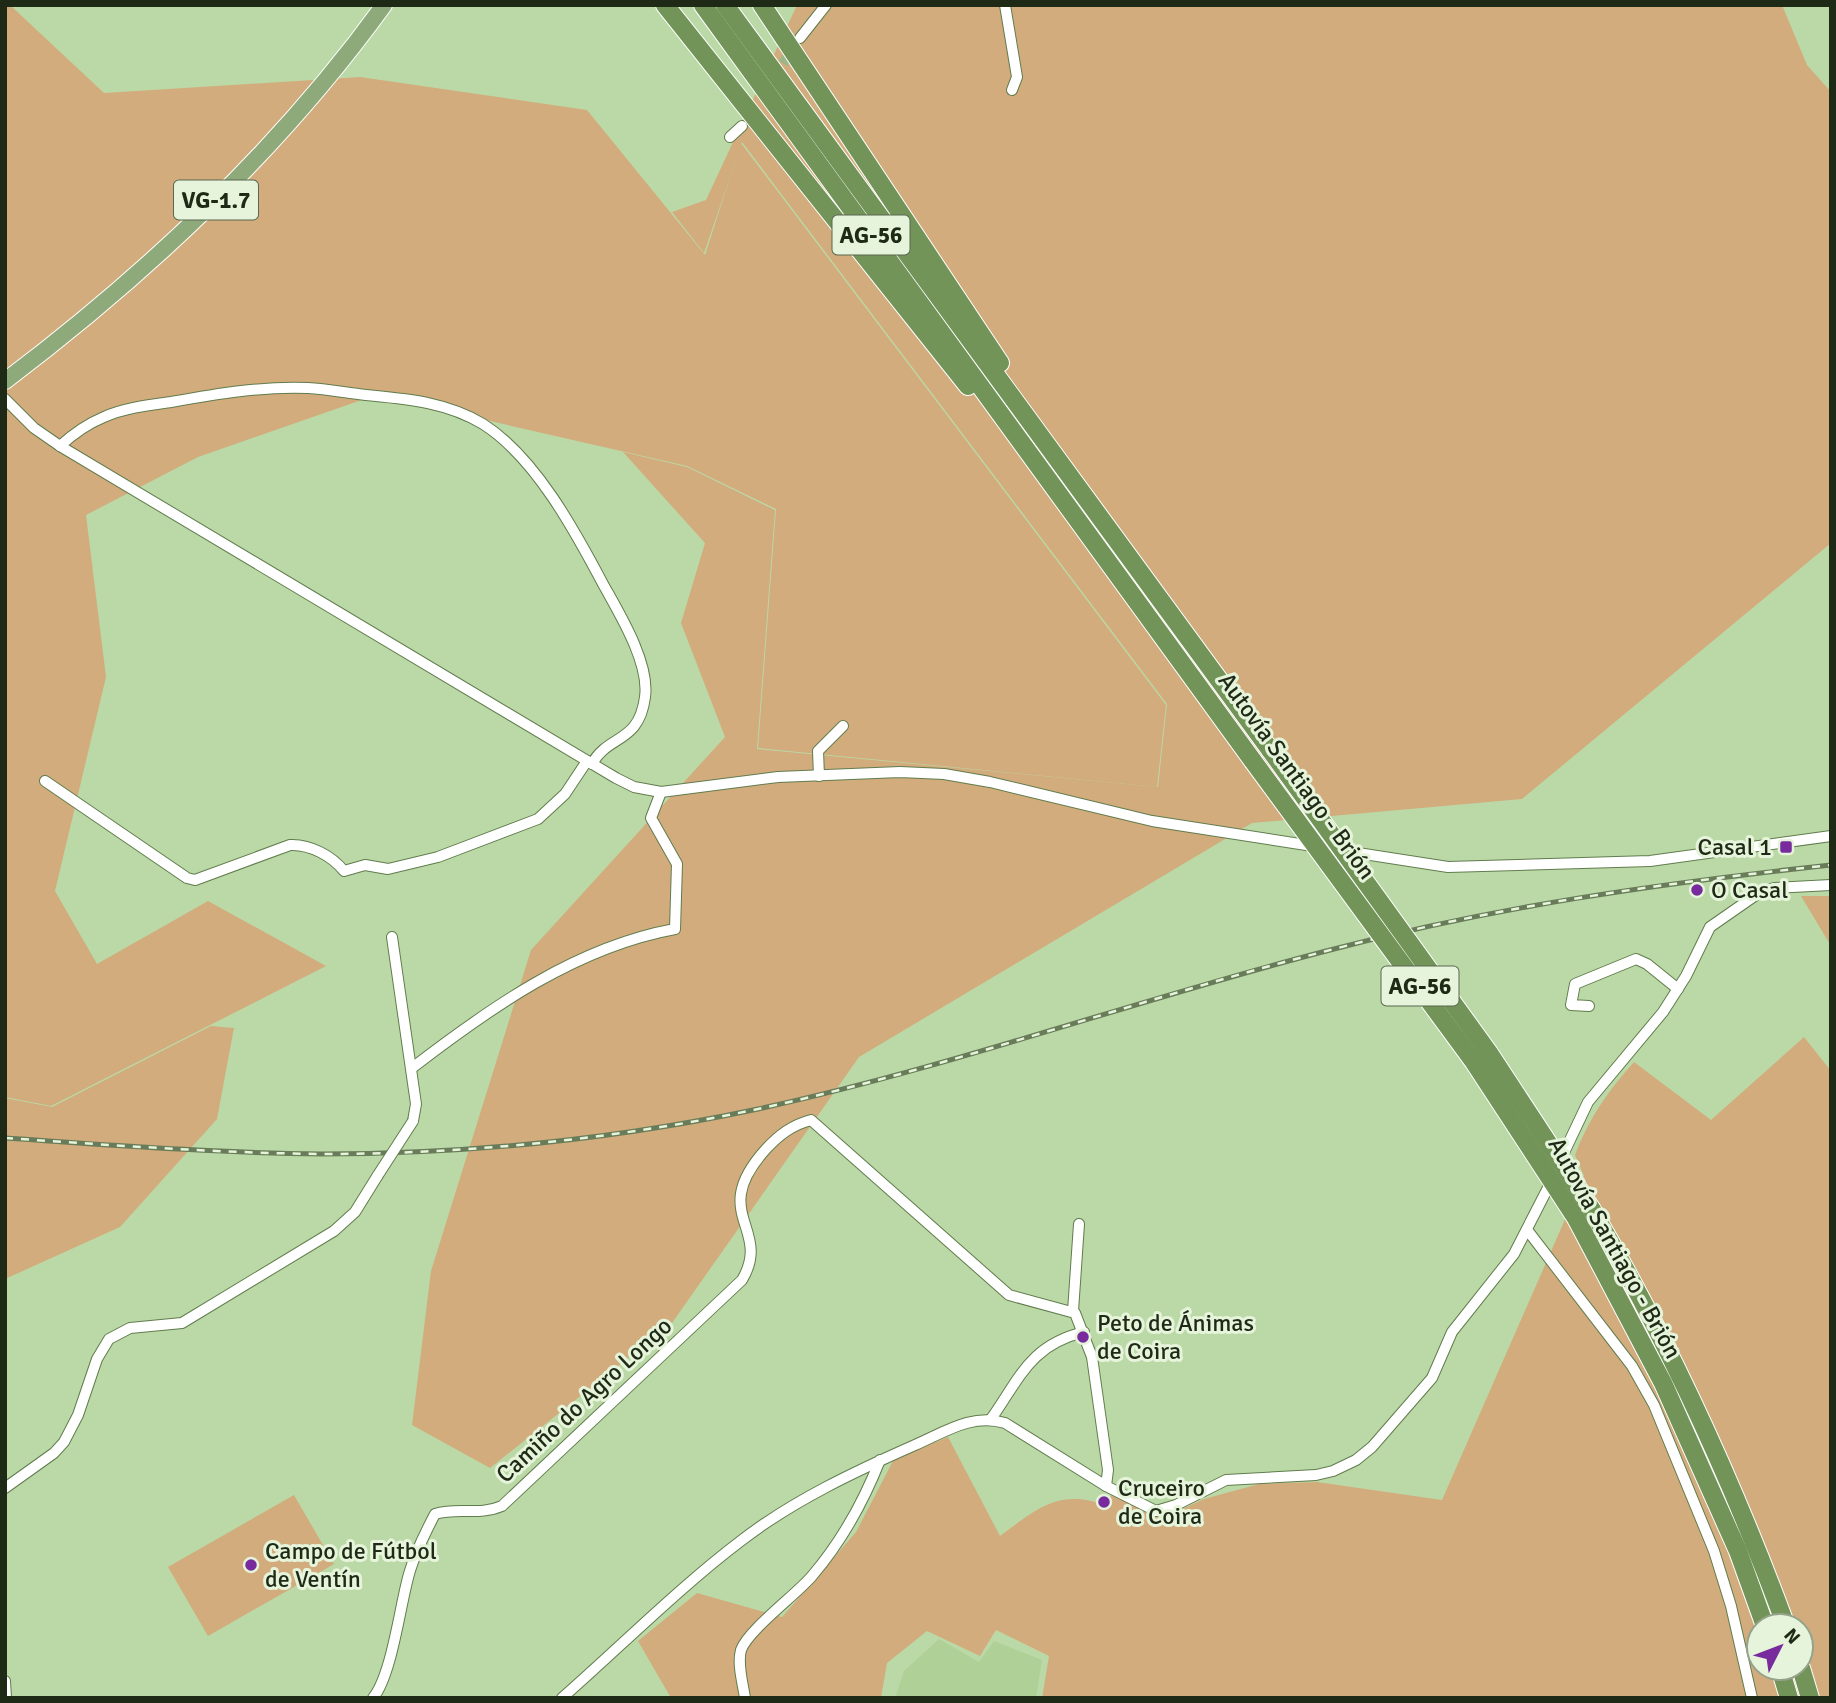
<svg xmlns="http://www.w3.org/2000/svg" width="1836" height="1703" viewBox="0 0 1836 1703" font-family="Signika,sans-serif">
	<rect width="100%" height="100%" fill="#bbd9a6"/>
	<polygon fill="#afd096" points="939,1639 979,1662 994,1641 1042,1660 1036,1698 895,1698 904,1671"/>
	<g fill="#d2ac7d" fill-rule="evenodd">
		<polygon points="5,5 10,5 104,93 360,77 587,110 705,255 741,143 1166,705 1157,787 758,748 776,509 687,466 376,395 198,457 86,515 106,677 55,891 97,964 208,901 326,966 51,1106 5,1097"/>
		<polygon points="797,5 1782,5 1807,65 1831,92 1831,543 1522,799 1252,823 859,1057 672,1323 490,1468 412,1425 431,1271 531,950 725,737 681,623 705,543 623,452 687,467 775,510 757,749 1158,787 1167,704 742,142 704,253 672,212 706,200"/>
		<polygon points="1801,896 1831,896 1831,946"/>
		<polygon points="211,1026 234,1028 217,1119 120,1227 5,1279 5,1098 52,1107"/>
		<path d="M 1804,1037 L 1831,1071 L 1831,1698 L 1042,1698 L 1049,1656 L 996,1630 L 980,1656 L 927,1631 L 887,1663 L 881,1698 L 671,1698 L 638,1641 L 697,1593 L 782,1617 L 856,1532 L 894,1459 L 948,1437 L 1000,1536 C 1036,1510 1057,1488 1105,1505 L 1112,1494 L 1152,1516 L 1165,1517 L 1204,1499 L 1259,1484 L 1317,1482 L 1442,1500 L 1584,1176 L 1575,1155 C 1589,1118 1608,1091 1634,1062 L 1711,1120 ZM 1759,1626 L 1801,1626 L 1801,1668 L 1759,1668 Z"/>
		<polygon points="294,1495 334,1564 208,1636 168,1567"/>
	</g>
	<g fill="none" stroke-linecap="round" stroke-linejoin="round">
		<polyline stroke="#9cb689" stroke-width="10" stroke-dasharray="10 5" stroke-linecap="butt" points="775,76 794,47"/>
		<g stroke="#617c4d" stroke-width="12">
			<g id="minor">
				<polyline points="1005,5 1017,77 1012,90"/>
				<polyline points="800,38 826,5"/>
				<polyline points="730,137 742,126"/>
				<polyline points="5,399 34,428 60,446 616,778 634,787 661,792 778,777 900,772 944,774 990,782 1152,821 1448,867 1650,861 1831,836"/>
				<path d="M 60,446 C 73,434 87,424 104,417 C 124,408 149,405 171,402 C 216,394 262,386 308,388 C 327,389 347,393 366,395 C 407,399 447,402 483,424 C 535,457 575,531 603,584 C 619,613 650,663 645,697 C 639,744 608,734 592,764"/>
				<polyline points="819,776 818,751 843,726"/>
				<path d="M 45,781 L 187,878 L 195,880 L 290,845 C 310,844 332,856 344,871 L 365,865 L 388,869 L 438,857 L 538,819 L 565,794 L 587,761"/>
				<polyline points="392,937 416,1104 413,1121"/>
				<polyline points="1589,1006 1571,1005 1575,984 1636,959 1647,964 1678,989"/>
				<path d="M 412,1068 C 490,1008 576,947 675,929 L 677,864 L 651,818 L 661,792"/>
				<polyline points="1560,1161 1588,1102 1663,1012 1686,976 1710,927 1756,895 1774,888 1831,885"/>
				<polyline points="1528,1231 1632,1366 1654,1405 1714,1551 1731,1606 1752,1698"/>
				<polyline points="1073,1311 1079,1224"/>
				<path d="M 991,1419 C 1020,1378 1030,1345 1084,1332"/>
				<polyline points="5,1488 54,1453 64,1442 78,1415 97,1359 109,1339 130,1328 182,1323 334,1231 355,1212 378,1175"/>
				<polyline points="5,1681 6,1698"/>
				<path d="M 373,1698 C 392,1675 400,1605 409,1574 C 415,1553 425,1533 435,1514 C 458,1507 479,1516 502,1506 L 742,1280 C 773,1228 707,1214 766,1149 C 779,1135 792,1125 811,1120 L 1009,1295 L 1075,1313 L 1092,1357 L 1108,1470 L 1106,1486"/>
				<path d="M 562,1698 C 620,1647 681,1586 742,1540 C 794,1500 856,1471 915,1445 C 945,1432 972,1413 1005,1423 L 1106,1486 L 1156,1511 L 1176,1505 L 1226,1480 L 1316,1475 L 1333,1471 L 1356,1460 L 1372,1447 L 1432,1378 L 1452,1332 L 1514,1254 L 1553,1178"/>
				<path d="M 745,1698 C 743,1684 737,1664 741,1650 C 748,1630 797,1594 812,1576 C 842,1541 863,1503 880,1460"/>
			</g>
		</g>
		<g stroke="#fff" stroke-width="18">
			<path id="trunk" d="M 5,381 C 148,273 279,150 384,5"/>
		</g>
		<g stroke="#fff" stroke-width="20">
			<g id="motorway">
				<polyline points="665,5 968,386"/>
				<polyline points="703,5 1253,761"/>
				<polyline points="725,5 1271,751"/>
				<polyline points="762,5 1000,363"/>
				<path d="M 1592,1210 C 1669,1343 1733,1482 1786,1626"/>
				<polyline points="1576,1218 1663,1383 1738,1551 1765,1626"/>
				<polyline points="1780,1668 1789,1698"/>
				<polyline points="1801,1668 1810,1698"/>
			</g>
		</g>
		<use href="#minor" stroke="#fff" stroke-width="10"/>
		<use href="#trunk" stroke="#8eaa7a" stroke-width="16"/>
		<use href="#motorway" stroke="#729458" stroke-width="18"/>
		<g stroke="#687c59" stroke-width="5">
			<path id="rail" d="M 5,1138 C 111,1145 217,1153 322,1154 C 468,1154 616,1139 758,1109 C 953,1067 1141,998 1334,949 C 1498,906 1663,883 1831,865"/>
		</g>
		<use href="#rail" stroke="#e5f4da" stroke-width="2.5" stroke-dasharray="8" stroke-linecap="butt"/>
		<g stroke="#617c4d" stroke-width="12" stroke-linecap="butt">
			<polyline id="minor-bridge" points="378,1175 413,1121"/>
		</g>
		<g stroke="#fff" stroke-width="20" stroke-linecap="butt">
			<g id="motorway-bridge">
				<polyline points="1271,751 1489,1053 1592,1210"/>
				<polyline points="1253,761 1474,1062 1576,1218"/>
			</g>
		</g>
		<use href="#minor-bridge" stroke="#fff" stroke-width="10"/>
		<use href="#motorway-bridge" stroke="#729458" stroke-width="18"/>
	</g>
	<g fill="#782b9d" stroke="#e5f4da" stroke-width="2.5">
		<rect x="1779" y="840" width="14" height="14" rx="3.5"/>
		<circle cx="1697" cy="890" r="7"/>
		<circle cx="1083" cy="1337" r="7"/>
		<circle cx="1104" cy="1502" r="7"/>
		<circle cx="251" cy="1565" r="7"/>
	</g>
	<g text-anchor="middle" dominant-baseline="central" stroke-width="6" stroke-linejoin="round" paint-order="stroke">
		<g fill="#e5f4da" stroke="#5a6751" stroke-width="2">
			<rect x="174" y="180.5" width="84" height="39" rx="5"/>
			<rect x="832.5" y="215.5" width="77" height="39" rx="5"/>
			<rect x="1381.5" y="966.5" width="77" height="39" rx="5"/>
		</g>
		<g font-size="23" font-weight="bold" fill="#1f2a16">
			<text x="216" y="200">VG-1.7</text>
			<text x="871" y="235">AG-56</text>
			<text x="1420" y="986">AG-56</text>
		</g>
		<g font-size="24" fill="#1f2a16" stroke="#e5f4da">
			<text transform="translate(1297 776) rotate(54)">Autovía Santiago - Brión</text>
			<text transform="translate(1615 1248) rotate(61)">Autovía Santiago - Brión</text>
			<text transform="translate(584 1400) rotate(-43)">Camiño do Agro Longo</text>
		</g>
		<g font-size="24" fill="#1f2a16" stroke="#e5f4da" text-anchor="start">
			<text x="1772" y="847" text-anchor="end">Casal 1</text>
			<text x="1711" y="890">O Casal</text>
			<text x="1097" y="1323">Peto de Ánimas<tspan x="1097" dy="28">de Coira</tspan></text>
			<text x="1118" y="1488">Cruceiro<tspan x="1118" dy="28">de Coira</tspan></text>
			<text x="265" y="1551">Campo de Fútbol<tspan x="265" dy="28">de Ventín</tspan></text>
		</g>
	</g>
	<rect width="1836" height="1703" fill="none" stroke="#1f2a16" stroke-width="14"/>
	<g transform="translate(1780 1647) rotate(48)"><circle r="33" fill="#e5f4da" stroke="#96a38c" stroke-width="2"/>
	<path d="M0-5L12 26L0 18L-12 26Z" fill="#782b9d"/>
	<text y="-10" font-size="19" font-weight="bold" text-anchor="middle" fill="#1f2a16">N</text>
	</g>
</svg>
